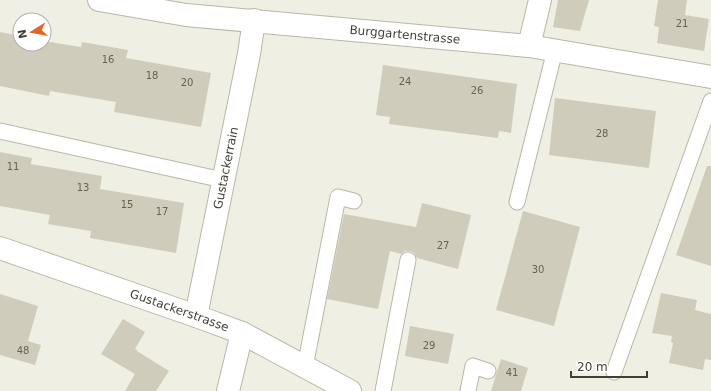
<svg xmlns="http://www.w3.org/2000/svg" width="711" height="391" viewBox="0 0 711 391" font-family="'DejaVu Sans',sans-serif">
	<rect width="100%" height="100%" fill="#f0efe4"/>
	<g fill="#d0ccbb">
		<polygon points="558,0 589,0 580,31 553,27"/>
		<polygon points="658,0 687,0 685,15 709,19 704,51 657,43 659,27 654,26"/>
		<polygon points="0,32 20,36 20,44 44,44 44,41 81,47 82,42 128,50 126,58 211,73 201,127 114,112 116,102 50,91 49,96 0,86"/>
		<polygon points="383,65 517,84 511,133 499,131 498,138 389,124 390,117 376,115"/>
		<polygon points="555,98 656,111 649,168 549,155"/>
		<polygon points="0,152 32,158 31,164 102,176 100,189 184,203 176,253 90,238 91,231 48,224 50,215 0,206"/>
		<polygon points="707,166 711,166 711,266 676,255"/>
		<polygon points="422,203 471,215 458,269 417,258 414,253 410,251 405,251 401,254 390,251 378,309 327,299 344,214 416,227"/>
		<polygon points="523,211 580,227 554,326 496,310"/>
		<polygon points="661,293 697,300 695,310 711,314 711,360 705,359 703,370 669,363 673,343 671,342 672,336 652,333"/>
		<polygon points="0,294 38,306 28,341 41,345 35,365 0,355"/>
		<polygon points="123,319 145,332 135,349 137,350 137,351 169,371 156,391 125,391 135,374 101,354"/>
		<polygon points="410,326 454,334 448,364 405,356"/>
		<polygon points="501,359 528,368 521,391 491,391"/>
	</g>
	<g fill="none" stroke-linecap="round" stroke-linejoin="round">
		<g stroke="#bab7a8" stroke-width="17">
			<g id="lane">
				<polyline points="0,131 223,180"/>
				<polyline points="517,202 555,50"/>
				<polyline points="305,367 338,197 354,201"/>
				<polyline points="614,372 711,101"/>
				<polyline points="383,391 408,260"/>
				<polyline points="468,391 473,366 488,371"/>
			</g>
		</g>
		<g stroke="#bab7a8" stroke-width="24">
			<g id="street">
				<path id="s1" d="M 99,0 L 186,15 L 529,46 L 711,77"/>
				<polyline points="529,46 540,0"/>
				<path id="s2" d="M 0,248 L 196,316 L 242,333 L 350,391"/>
				<path id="s3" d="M 196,316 L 249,54 L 254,20"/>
				<polyline points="228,391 242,333"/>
			</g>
		</g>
		<use href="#lane" stroke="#fff" stroke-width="15"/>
		<use href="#street" stroke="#fff" stroke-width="22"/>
	</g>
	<g text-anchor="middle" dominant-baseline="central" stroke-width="4" stroke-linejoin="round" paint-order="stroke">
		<g font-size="10" fill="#666256">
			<text x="682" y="23">21</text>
			<text x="108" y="59">16</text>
			<text x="152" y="75">18</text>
			<text x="405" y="81">24</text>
			<text x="187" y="82">20</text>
			<text x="477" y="90">26</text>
			<text x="602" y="133">28</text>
			<text x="13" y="166">11</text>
			<text x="83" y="187">13</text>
			<text x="127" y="204">15</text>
			<text x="162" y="211">17</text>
			<text x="443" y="245">27</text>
			<text x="538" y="269">30</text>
			<text x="429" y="345">29</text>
			<text x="23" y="350">48</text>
			<text x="512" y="372">41</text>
		</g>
		<g font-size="12" fill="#423f35" stroke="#fff">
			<text stroke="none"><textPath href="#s1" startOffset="308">Burggartenstrasse</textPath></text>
			<text stroke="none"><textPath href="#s3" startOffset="151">Gustackerrain</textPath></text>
			<text stroke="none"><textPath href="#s2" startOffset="190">Gustackerstrasse</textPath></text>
		</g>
	</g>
	<g transform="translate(32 32) rotate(259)"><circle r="19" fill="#ffffff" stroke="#b3b2ae"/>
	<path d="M0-3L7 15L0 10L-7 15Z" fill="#e26629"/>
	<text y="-6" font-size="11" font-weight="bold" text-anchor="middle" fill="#423f35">N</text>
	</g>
	<path d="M571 371v6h76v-6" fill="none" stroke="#423f35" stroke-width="2"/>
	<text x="577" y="371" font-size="12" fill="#423f35" stroke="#ffffff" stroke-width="3" paint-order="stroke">20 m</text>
</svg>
